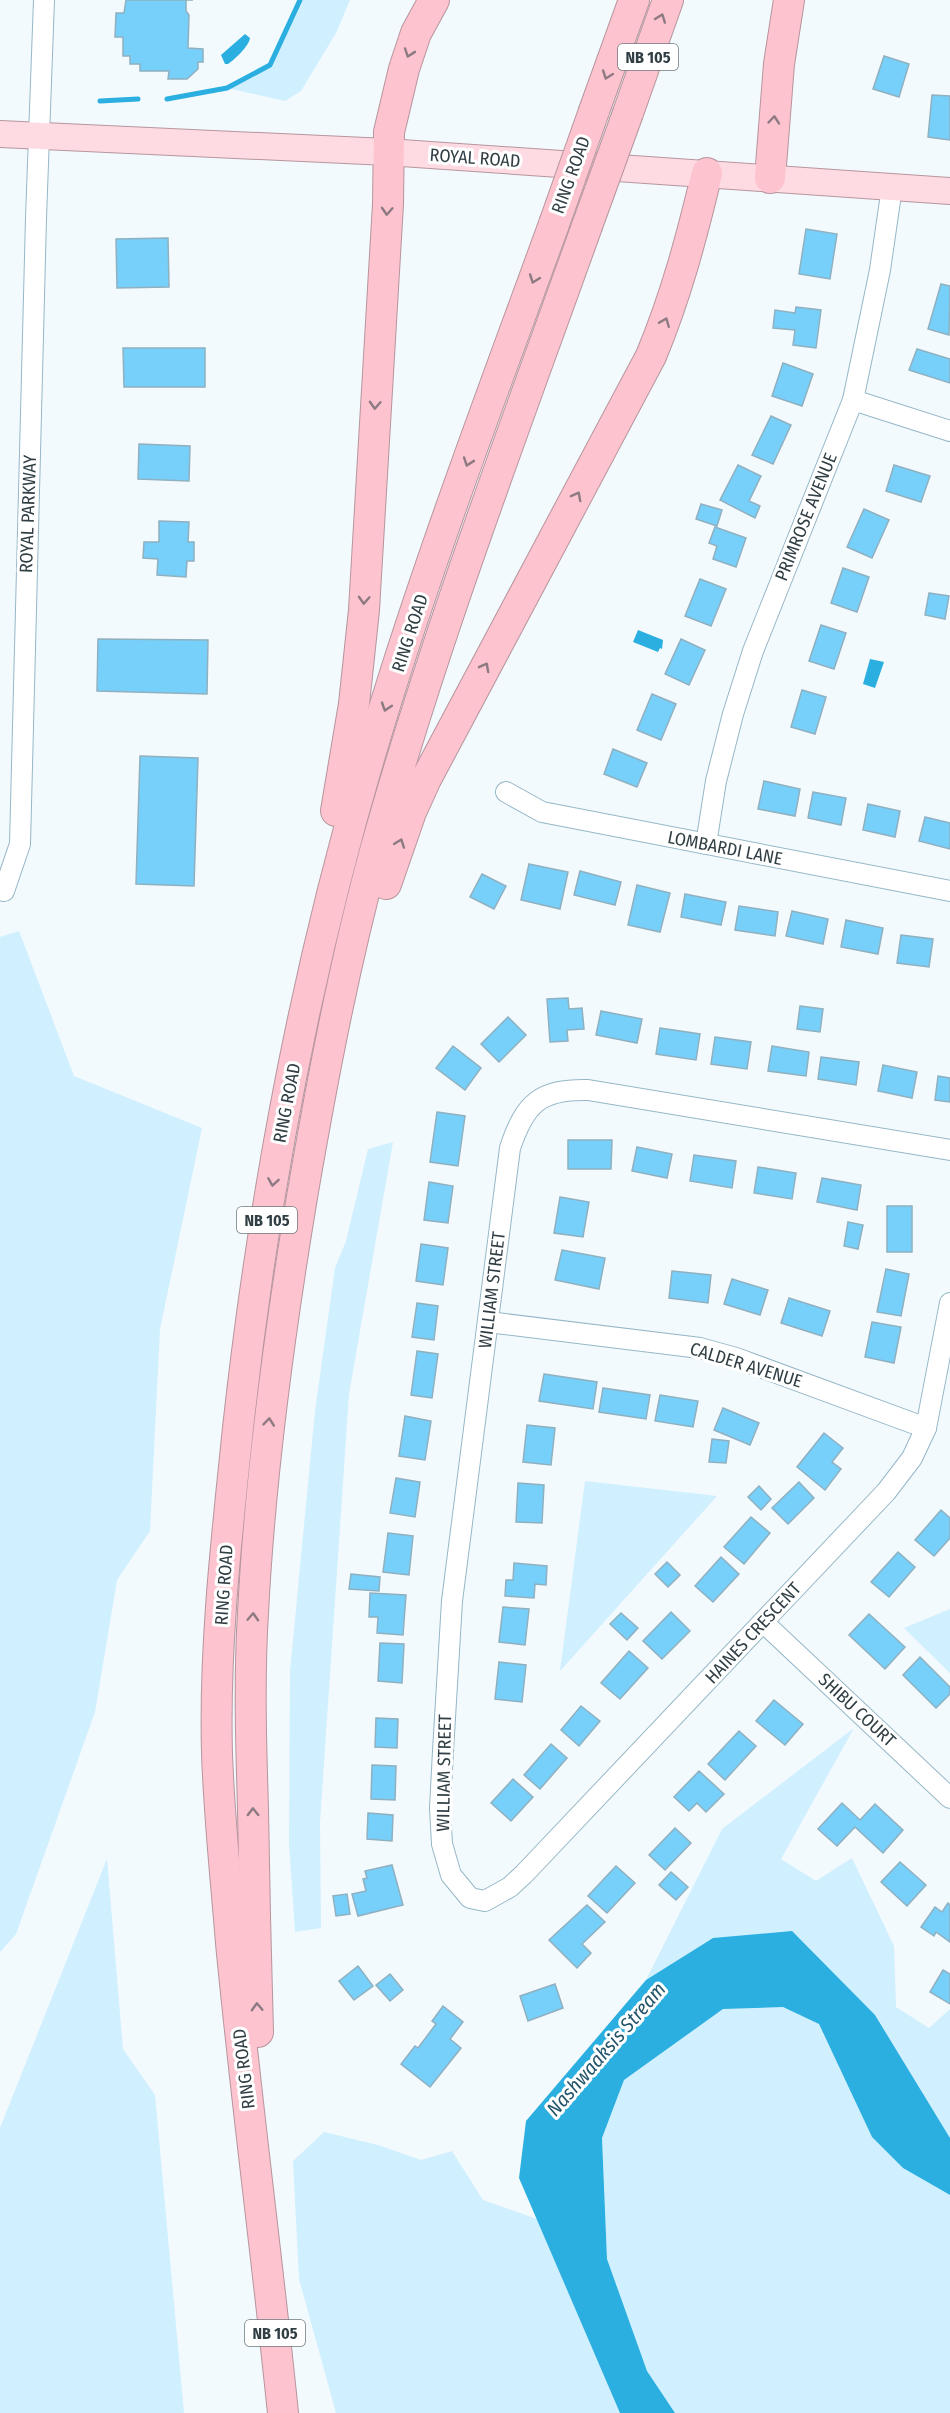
<svg xmlns="http://www.w3.org/2000/svg" width="950" height="2413" viewBox="0 0 950 2413" font-family="'Fira Sans Condensed',sans-serif">
	<rect width="100%" height="100%" fill="#f3fafd"/>
	<g fill="#d0efff">
		<polygon points="300,0 350,0 336,33 301,91 285,101 227,88 270,65"/>
		<polygon points="19,931 74,1076 202,1128 160,1329 150,1531 117,1580 95,1712 16,1934 0,1952 0,937"/>
		<polygon points="393,1142 349,1394 320,1822 321,1928 295,1932 289,1843 290,1671 315,1411 335,1268 346,1241 368,1149"/>
		<polygon points="585,1481 717,1496 560,1671"/>
		<polygon points="950,1609 950,1673 904,1628"/>
		<polygon points="854,1728 781,1859 816,1881 852,1858 894,1946 896,2007 929,2028 950,2009 950,2138 875,2015 713,1938 646,1980 722,1829"/>
		<polygon points="107,1859 123,2049 155,2095 184,2413 0,2413 0,2128"/>
		<polygon points="783,2007 819,2024 872,2137 903,2168 950,2195 950,2413 675,2413 647,2371 607,2259 602,2138 624,2080 723,2009"/>
		<polygon points="324,2132 378,2145 421,2160 452,2151 483,2200 537,2219 620,2413 336,2413 299,2279 293,2161"/>
	</g>
	<g fill="#2baee0">
		<path d="M 245,34 L 250,38 C 249,46 235,59 228,64 L 225,64 L 221,55 Z"/>
		<polygon points="638,630 663,640 662,649 660,648 658,652 633,642"/>
		<polygon points="870,659 884,662 875,688 863,684"/>
		<polygon points="792,1931 875,2015 950,2138 950,2195 903,2168 872,2137 819,2024 783,2007 723,2009 624,2080 602,2138 607,2259 647,2371 675,2413 620,2413 519,2178 526,2121 646,1980 713,1938"/>
	</g>
	<g fill="none" stroke-linecap="round" stroke-linejoin="round">
		<g stroke="#2baee0" stroke-width="5">
			<polyline points="167,99 227,88 270,65 300,0"/>
			<polyline points="100,101 138,99"/>
		</g>
	</g>
	<g fill="#77d0f9" stroke="#8fb0c0" stroke-width="1.5">
		<polygon points="126,0 193,0 186,0 186,11 189,15 188,48 203,49 203,62 198,62 198,69 187,79 168,79 169,71 140,71 140,64 130,64 130,56 123,56 123,37 115,37 116,13 124,13"/>
		<polygon points="884,56 909,64 899,97 873,89"/>
		<polygon points="932,95 950,96 950,140 928,137"/>
		<polygon points="806,229 837,234 830,279 799,274"/>
		<polygon points="168,238 169,287 117,288 116,239"/>
		<polygon points="941,284 950,286 949,335 928,329"/>
		<polygon points="796,307 821,310 816,348 793,345 795,330 773,328 775,310 795,313"/>
		<polygon points="123,348 205,348 205,387 124,387"/>
		<polygon points="917,349 950,359 950,383 909,370"/>
		<polygon points="783,363 813,374 802,406 772,396"/>
		<polygon points="771,416 791,425 773,464 752,455"/>
		<polygon points="139,444 190,446 189,481 138,479"/>
		<polygon points="738,465 761,476 749,501 760,506 755,518 720,500"/>
		<polygon points="894,465 930,476 921,502 886,491"/>
		<polygon points="701,504 722,510 717,526 696,519"/>
		<polygon points="864,509 889,520 872,558 847,547"/>
		<polygon points="159,521 189,522 188,542 194,542 194,561 187,561 186,577 157,575 158,559 143,558 144,542 159,542"/>
		<polygon points="715,527 746,538 736,567 713,559 717,546 709,543"/>
		<polygon points="843,568 869,577 857,612 831,603"/>
		<polygon points="700,579 726,589 711,626 685,616"/>
		<polygon points="929,593 949,596 945,619 925,615"/>
		<polygon points="821,625 846,633 834,669 809,661"/>
		<polygon points="98,639 208,640 207,694 97,691"/>
		<polygon points="681,639 705,650 689,685 665,674"/>
		<polygon points="802,690 826,697 815,734 791,727"/>
		<polygon points="652,694 676,704 661,740 637,730"/>
		<polygon points="613,749 647,763 637,787 604,774"/>
		<polygon points="140,756 198,758 194,886 136,884"/>
		<polygon points="764,781 800,789 795,816 758,809"/>
		<polygon points="813,792 846,798 841,825 808,818"/>
		<polygon points="868,804 900,811 895,837 863,830"/>
		<polygon points="925,817 950,823 950,849 919,841"/>
		<polygon points="529,864 568,872 560,909 521,900"/>
		<polygon points="580,871 621,882 615,905 574,895"/>
		<polygon points="482,874 506,886 494,909 470,897"/>
		<polygon points="637,885 670,893 660,932 628,925"/>
		<polygon points="685,894 726,902 721,925 681,917"/>
		<polygon points="739,906 778,912 775,936 735,930"/>
		<polygon points="792,911 828,919 823,944 786,936"/>
		<polygon points="846,920 883,928 878,954 841,947"/>
		<polygon points="901,935 933,939 929,967 897,963"/>
		<polygon points="568,998 569,1009 582,1008 584,1029 567,1030 568,1041 550,1042 547,999"/>
		<polygon points="800,1006 823,1009 820,1032 797,1029"/>
		<polygon points="601,1011 642,1019 637,1043 596,1035"/>
		<polygon points="508,1017 526,1035 499,1062 481,1044"/>
		<polygon points="660,1028 700,1034 696,1060 656,1054"/>
		<polygon points="715,1037 751,1042 747,1069 711,1064"/>
		<polygon points="453,1046 481,1068 465,1090 436,1068"/>
		<polygon points="772,1046 809,1052 806,1076 768,1071"/>
		<polygon points="821,1057 859,1062 856,1085 818,1079"/>
		<polygon points="883,1065 917,1072 912,1098 878,1091"/>
		<polygon points="938,1076 950,1078 950,1102 935,1100"/>
		<polygon points="437,1112 465,1116 458,1166 430,1162"/>
		<polygon points="568,1140 612,1140 611,1169 568,1169"/>
		<polygon points="637,1147 672,1154 667,1178 632,1171"/>
		<polygon points="694,1155 736,1161 732,1188 690,1181"/>
		<polygon points="758,1167 796,1173 792,1199 754,1193"/>
		<polygon points="822,1178 861,1185 857,1210 817,1202"/>
		<polygon points="429,1182 453,1186 448,1223 424,1220"/>
		<polygon points="560,1197 589,1202 583,1237 554,1233"/>
		<rect x="887" y="1206" width="25" height="46"/>
		<polygon points="848,1222 863,1225 858,1249 844,1246"/>
		<polygon points="421,1244 448,1248 443,1285 416,1281"/>
		<polygon points="562,1250 605,1258 599,1289 555,1280"/>
		<polygon points="886,1269 909,1274 901,1316 877,1312"/>
		<polygon points="672,1271 711,1275 708,1303 669,1298"/>
		<polygon points="732,1279 768,1290 760,1315 724,1304"/>
		<polygon points="789,1298 830,1311 822,1336 781,1323"/>
		<polygon points="417,1303 438,1306 434,1340 412,1337"/>
		<polygon points="872,1322 901,1327 894,1363 865,1357"/>
		<polygon points="417,1351 438,1354 432,1398 411,1395"/>
		<polygon points="544,1374 597,1382 593,1409 539,1401"/>
		<polygon points="603,1388 650,1395 646,1419 599,1412"/>
		<polygon points="660,1395 698,1401 693,1427 655,1421"/>
		<polygon points="723,1408 759,1423 750,1445 714,1430"/>
		<polygon points="405,1416 431,1421 425,1460 399,1456"/>
		<polygon points="527,1425 555,1428 551,1465 523,1462"/>
		<polygon points="824,1433 843,1448 832,1462 841,1469 825,1490 797,1467"/>
		<polygon points="712,1439 729,1441 726,1463 709,1462"/>
		<polygon points="396,1478 420,1482 415,1517 390,1513"/>
		<polygon points="799,1482 814,1498 788,1524 772,1508"/>
		<polygon points="518,1483 544,1485 542,1523 516,1522"/>
		<polygon points="759,1486 771,1499 761,1510 748,1497"/>
		<polygon points="941,1510 950,1518 950,1538 934,1556 915,1540"/>
		<polygon points="751,1517 770,1533 744,1564 724,1547"/>
		<polygon points="388,1533 413,1536 409,1575 383,1572"/>
		<polygon points="898,1552 915,1567 889,1597 871,1582"/>
		<polygon points="721,1557 739,1574 713,1602 695,1586"/>
		<polygon points="667,1562 680,1575 668,1587 655,1574"/>
		<polygon points="514,1563 547,1566 546,1585 535,1584 534,1598 505,1596 506,1580 513,1580"/>
		<polygon points="351,1574 380,1577 379,1591 349,1589"/>
		<polygon points="370,1593 406,1595 403,1635 377,1633 378,1617 369,1617"/>
		<polygon points="503,1607 529,1609 525,1645 499,1642"/>
		<polygon points="671,1612 690,1631 662,1659 643,1641"/>
		<polygon points="621,1613 638,1628 627,1640 610,1624"/>
		<polygon points="869,1614 905,1647 885,1669 849,1635"/>
		<polygon points="380,1643 404,1644 402,1683 378,1681"/>
		<polygon points="629,1651 648,1668 620,1699 601,1683"/>
		<polygon points="920,1657 950,1687 950,1694 936,1708 903,1675"/>
		<polygon points="499,1662 526,1665 522,1702 495,1699"/>
		<polygon points="774,1700 803,1724 785,1745 756,1721"/>
		<polygon points="581,1706 600,1721 579,1746 561,1730"/>
		<polygon points="376,1718 398,1719 397,1748 375,1747"/>
		<polygon points="739,1731 756,1746 725,1780 708,1764"/>
		<polygon points="551,1744 567,1758 540,1789 524,1775"/>
		<polygon points="372,1765 396,1766 395,1800 371,1799"/>
		<polygon points="699,1771 724,1794 706,1812 697,1803 689,1811 674,1797"/>
		<polygon points="513,1779 533,1797 511,1821 491,1803"/>
		<polygon points="842,1803 860,1820 875,1804 903,1830 883,1853 855,1827 837,1846 818,1829"/>
		<polygon points="368,1813 393,1815 392,1841 367,1839"/>
		<polygon points="675,1828 691,1843 665,1870 649,1855"/>
		<polygon points="900,1862 926,1885 907,1906 881,1882"/>
		<polygon points="392,1865 403,1905 358,1916 352,1894 366,1891 363,1879 367,1878 365,1871"/>
		<polygon points="616,1866 635,1883 607,1913 588,1896"/>
		<polygon points="671,1872 688,1887 676,1900 659,1885"/>
		<polygon points="347,1894 350,1914 336,1916 333,1896"/>
		<polygon points="948,1903 950,1905 950,1942 936,1932 934,1936 921,1927 935,1907 942,1912"/>
		<polygon points="587,1905 605,1922 582,1944 591,1953 577,1968 549,1940"/>
		<polygon points="358,1966 373,1986 354,2000 339,1981"/>
		<polygon points="943,1970 950,1974 950,2004 930,1992"/>
		<polygon points="390,1974 403,1990 390,2001 376,1985"/>
		<polygon points="555,1984 563,2008 528,2021 520,1996"/>
		<polygon points="443,2006 463,2022 450,2039 461,2048 430,2087 401,2064 415,2046 418,2048 436,2024 432,2021"/>
	</g>
	<g fill="none" stroke-linecap="round" stroke-linejoin="round">
		<g stroke="#96b7c8" stroke-width="22">
			<g id="minor">
				<polyline points="853,400 950,431"/>
				<polyline points="506,792 542,812 950,891"/>
				<polyline points="706,844 716,781 733,714 753,651 853,400 880,270 892,187"/>
				<polyline points="4,891 20,844 36,218 44,0"/>
				<path d="M 950,1150 L 588,1090 C 540,1089 525,1103 510,1148 L 452,1601 L 443,1751 L 440,1808 L 442,1844 L 451,1875 L 470,1898 L 485,1901 L 510,1887 L 524,1874 L 886,1492 L 912,1458 L 926,1428 L 950,1303"/>
				<polyline points="488,1322 700,1348 736,1358 926,1428"/>
				<polyline points="763,1622 950,1798"/>
			</g>
		</g>
		<g stroke="#b6959e" stroke-width="28">
			<polyline id="major" points="0,134 387,152 950,191"/>
		</g>
		<g stroke="#b6959e" stroke-width="32">
			<g id="highway">
				<polyline points="594,111 634,0"/>
				<polyline points="628,113 668,0"/>
				<polyline points="770,178 779,64 789,0"/>
				<polyline points="336,811 354,704 364,610 388,204 389,132 404,69 416,33 434,0"/>
				<path d="M 386,884 L 411,812 L 426,779 L 651,356 C 676,296 692,236 707,173"/>
				<path d="M 258,2032 C 256,1958 254,1883 253,1809 C 251,1744 249,1678 253,1613 C 260,1474 279,1335 302,1197 C 322,1081 344,965 375,851 C 434,639 513,433 587,226"/>
				<path d="M 283,2413 C 267,2256 246,2100 231,1943 C 226,1880 219,1816 217,1753 C 214,1645 227,1535 238,1428 C 263,1200 305,974 370,755 C 423,575 490,400 554,224"/>
			</g>
		</g>
		<use href="#minor" stroke="#fff" stroke-width="20"/>
		<use href="#major" stroke="#fedbe2" stroke-width="26"/>
		<use href="#highway" stroke="#fdc3ce" stroke-width="30"/>
		<g stroke="#b6959e" stroke-width="32" stroke-linecap="butt">
			<g id="highway-bridge">
				<polyline points="554,224 594,111"/>
				<polyline points="587,226 628,113"/>
			</g>
		</g>
		<use href="#highway-bridge" stroke="#fdc3ce" stroke-width="30"/>
	</g>
	<defs><path id="oneway-chevron" d="M-2-3.5L2.5 0L-2 3.5" fill="none" stroke-width="1.6" stroke-linecap="round" stroke-linejoin="round" transform="scale(1.5)"/></defs>
	<g stroke="#8d7a83">
		<use href="#oneway-chevron" transform="translate(661 18) rotate(-70)"/>
		<use href="#oneway-chevron" transform="translate(409 53) rotate(109)"/>
		<use href="#oneway-chevron" transform="translate(607 75) rotate(110)"/>
		<use href="#oneway-chevron" transform="translate(774 120) rotate(-85)"/>
		<use href="#oneway-chevron" transform="translate(387 211) rotate(93)"/>
		<use href="#oneway-chevron" transform="translate(534 279) rotate(110)"/>
		<use href="#oneway-chevron" transform="translate(665 322) rotate(-68)"/>
		<use href="#oneway-chevron" transform="translate(375 405) rotate(93)"/>
		<use href="#oneway-chevron" transform="translate(468 462) rotate(109)"/>
		<use href="#oneway-chevron" transform="translate(577 496) rotate(-62)"/>
		<use href="#oneway-chevron" transform="translate(364 600) rotate(93)"/>
		<use href="#oneway-chevron" transform="translate(485 667) rotate(-62)"/>
		<use href="#oneway-chevron" transform="translate(386 707) rotate(108)"/>
		<use href="#oneway-chevron" transform="translate(400 843) rotate(-70)"/>
		<use href="#oneway-chevron" transform="translate(273 1182) rotate(99)"/>
		<use href="#oneway-chevron" transform="translate(269 1422) rotate(-84)"/>
		<use href="#oneway-chevron" transform="translate(253 1617) rotate(-87)"/>
		<use href="#oneway-chevron" transform="translate(253 1812) rotate(-91)"/>
		<use href="#oneway-chevron" transform="translate(257 2007) rotate(-92)"/>
	</g>
	<g text-anchor="middle" dominant-baseline="central" stroke-width="6" stroke-linejoin="round" paint-order="stroke">
		<g fill="#fff" stroke="#6f797d" stroke-width="1.5">
			<rect x="618" y="44" width="60" height="26" rx="4.5"/>
			<rect x="237" y="1207" width="60" height="26" rx="4.5"/>
			<rect x="245" y="2320" width="60" height="26" rx="4.5"/>
		</g>
		<g font-size="16" font-weight="bold" fill="#313f45">
			<text x="648" y="57">NB 105</text>
			<text x="267" y="1220">NB 105</text>
			<text x="275" y="2333">NB 105</text>
		</g>
		<g font-size="18" fill="#313f45" stroke="#fff">
			<text transform="translate(475 158) rotate(4)">ROYAL ROAD</text>
			<text transform="translate(571 175) rotate(-70)">RING ROAD</text>
			<text transform="translate(28 514) rotate(-88)">ROYAL PARKWAY</text>
			<text transform="translate(806 517) rotate(-68)">PRIMROSE AVENUE</text>
			<text transform="translate(410 633) rotate(-72)">RING ROAD</text>
			<text transform="translate(725 848) rotate(11)">LOMBARDI LANE</text>
			<text transform="translate(287 1103) rotate(-79)">RING ROAD</text>
			<text transform="translate(492 1290) rotate(-83)">WILLIAM STREET</text>
			<text transform="translate(746 1365) rotate(17)">CALDER AVENUE</text>
			<text transform="translate(224 1585) rotate(-86)">RING ROAD</text>
			<text transform="translate(753 1633) rotate(-47)">HAINES CRESCENT</text>
			<text transform="translate(857 1710) rotate(43)">SHIBU COURT</text>
			<text transform="translate(444 1773) rotate(-89)">WILLIAM STREET</text>
			<text transform="translate(244 2069) rotate(-97)">RING ROAD</text>
		</g>
		<g font-size="20" font-style="italic" fill="#24556b" stroke="#fff">
			<text transform="translate(606 2049) rotate(-49)">Nashwaaksis Stream</text>
		</g>
	</g>
</svg>
